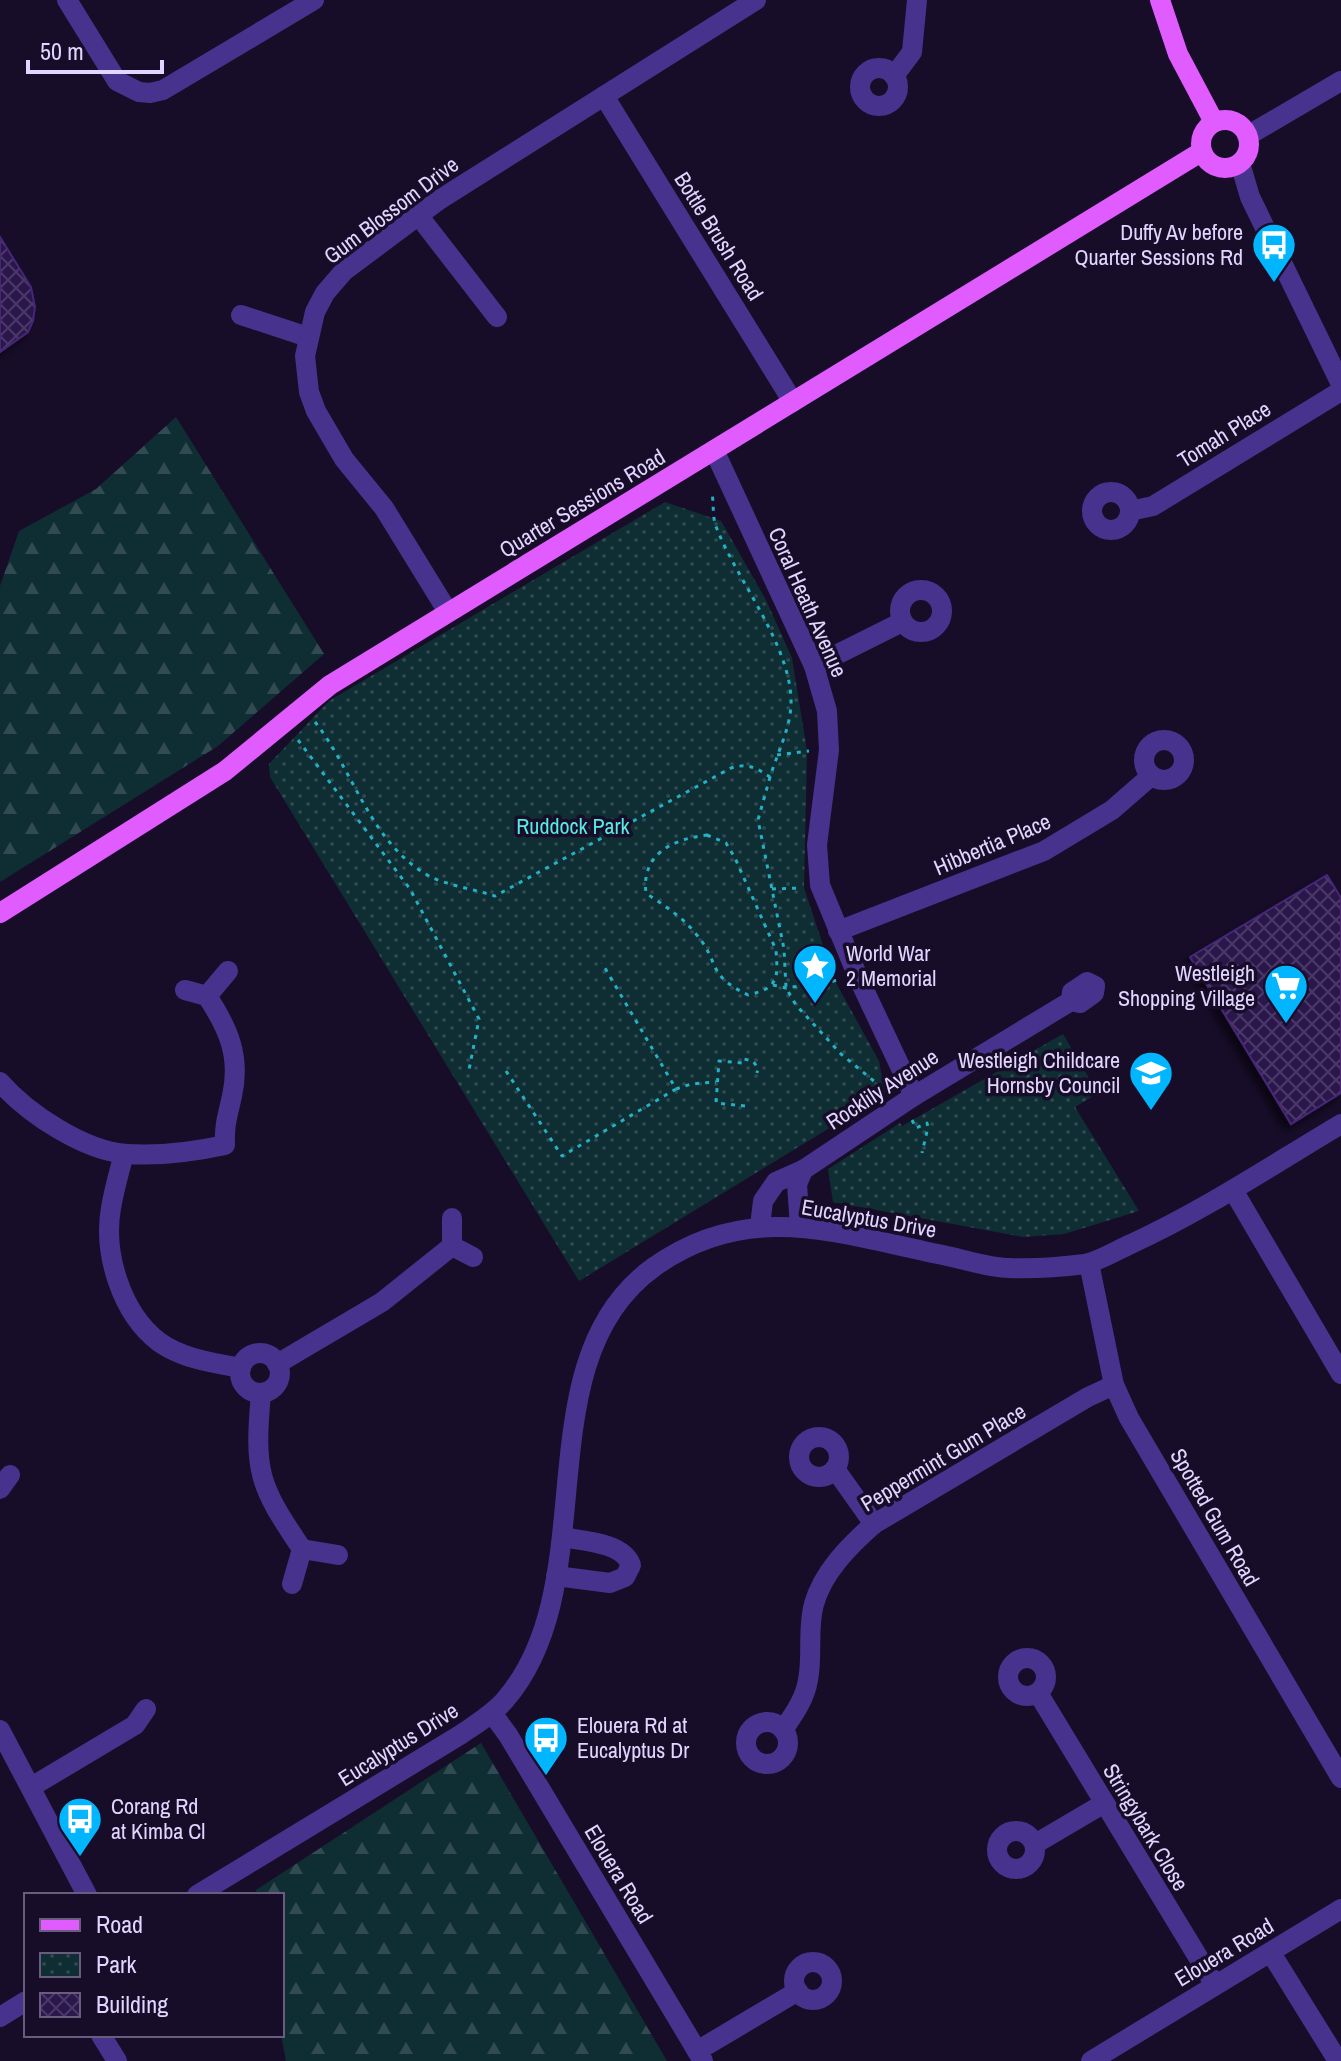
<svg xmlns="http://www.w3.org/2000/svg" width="1341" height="2061" viewBox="0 0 1341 2061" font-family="'Archivo Narrow',sans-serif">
	<defs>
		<pattern id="forest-firs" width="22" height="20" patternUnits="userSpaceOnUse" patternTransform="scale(2)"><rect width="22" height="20" fill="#0f2e33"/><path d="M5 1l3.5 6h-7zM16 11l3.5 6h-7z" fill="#324b52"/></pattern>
		<pattern id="park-dots" width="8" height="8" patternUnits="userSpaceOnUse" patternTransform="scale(2)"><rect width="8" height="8" fill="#0f2e33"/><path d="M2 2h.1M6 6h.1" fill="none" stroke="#324b52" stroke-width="1.8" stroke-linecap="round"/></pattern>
		<pattern id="building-cross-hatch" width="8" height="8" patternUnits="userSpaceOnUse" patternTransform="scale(2)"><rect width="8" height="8" fill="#2c174c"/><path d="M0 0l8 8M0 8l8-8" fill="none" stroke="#4a3867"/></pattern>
		<filter id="shadow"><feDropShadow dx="-6" dy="6" stdDeviation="4" flood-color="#0009"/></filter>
	</defs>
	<rect width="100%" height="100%" fill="#170d29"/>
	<g fill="url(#forest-firs)">
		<polygon points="176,417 324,654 218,746 0,882 0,586 19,531 96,489"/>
		<polygon points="481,1743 667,2061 286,2061 281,2035 282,1895 257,1895 256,1890"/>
	</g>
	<g fill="url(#park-dots)">
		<polygon points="665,502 721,521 766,600 792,658 807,751 804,888 835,981 879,1061 885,1094 579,1281 270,777 269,764 329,701"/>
		<polygon points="1063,1034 1098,1093 1075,1107 1139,1211 1064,1234 1023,1237 833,1202 828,1169 900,1123 902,1126"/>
	</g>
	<g fill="url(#building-cross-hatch)" stroke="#47277a" stroke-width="2" filter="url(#shadow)">
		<polygon points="0,237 31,287 35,307 33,321 28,332 0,352"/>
		<polygon points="1327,875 1341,898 1341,1093 1291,1124 1190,957"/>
	</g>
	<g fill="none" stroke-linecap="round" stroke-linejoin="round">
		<g stroke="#22b1c5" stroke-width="3" stroke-dasharray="4 6" stroke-linecap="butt">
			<path d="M 315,722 C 354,771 370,843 429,876 C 449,886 474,889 495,896 L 731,768 C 748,763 755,767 770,777 C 777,754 790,729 791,705 C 793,648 738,582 717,529 C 712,519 714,504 712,493"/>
			<polyline points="298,740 410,889 479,1019 469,1070"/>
			<polyline points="777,755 809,751"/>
			<polyline points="770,777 758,820 784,949 786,988 796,1005 841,1054 886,1091"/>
			<path d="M 707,835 L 726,843 L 735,858 L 776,950 C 778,978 779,988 748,995 C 705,974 721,963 696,934 C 682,916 664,906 646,893 C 641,854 673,839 707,835 Z"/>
			<polyline points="772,889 801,888"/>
			<polyline points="773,985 786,988 840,980"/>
			<polyline points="506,1071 562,1156 676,1089 602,963"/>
			<polyline points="676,1089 691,1084 716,1082"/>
			<polyline points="745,1106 716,1103 719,1061 743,1063 744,1059 753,1061 758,1068 757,1073"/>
			<polyline points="912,1120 916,1128 927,1123 928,1127 922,1153"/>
		</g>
		<g stroke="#47338d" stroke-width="20">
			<polyline points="67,0 117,81 139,92 150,93 163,90 314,0"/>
			<circle cx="879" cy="87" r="19"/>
			<polyline points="894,76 912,52 917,0"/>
			<polyline points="604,96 793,402"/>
			<polyline points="1247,136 1341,81"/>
			<polyline points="1240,163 1250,197 1341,384"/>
			<polyline points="418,215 497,317"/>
			<polyline points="241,315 308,337"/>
			<polyline points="714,450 814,666 827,711 829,750 817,845 820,885 858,977 914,1096"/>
			<circle cx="1111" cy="511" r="19"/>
			<polyline points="1130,511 1153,506 1341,391"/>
			<circle cx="921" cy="611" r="21"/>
			<polyline points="448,612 384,508 344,459 316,411 309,392 305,356 315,312 325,293 344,271 439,200 756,0"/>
			<polyline points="814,666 902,622"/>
			<circle cx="1164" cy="760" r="20"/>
			<polyline points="838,931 1044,851 1112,810 1151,776"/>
			<polyline points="207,996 228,971"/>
			<path d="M 0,1082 C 27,1113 84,1151 127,1154 C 160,1156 193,1152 225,1145 C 224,1124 228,1115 232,1096 C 241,1056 228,1028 207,996 L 185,990"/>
			<path d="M 124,1154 C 119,1172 114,1190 111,1208 C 103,1253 121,1313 159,1342 C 183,1359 213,1363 241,1368"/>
			<polyline points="1233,1190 1341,1374"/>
			<polyline points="760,1226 763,1201 776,1182 803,1170 914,1096 1071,1001 1080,1003 1094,993 1095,986 1087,982 1072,992 1071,1001"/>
			<polyline points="800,1227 797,1184 803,1170"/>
			<polyline points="452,1246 473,1257"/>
			<polyline points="1089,1263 1114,1385 1129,1418 1341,1778"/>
			<circle cx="260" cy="1373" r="20"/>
			<polyline points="277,1364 382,1302 452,1246 452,1218"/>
			<path d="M 261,1393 C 254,1472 258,1484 302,1549 L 292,1584"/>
			<circle cx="819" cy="1457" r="20"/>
			<polyline points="835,1469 874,1524"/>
			<polyline points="0,1489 10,1475"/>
			<polyline points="302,1549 338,1555"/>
			<path d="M 556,1576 L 610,1583 L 625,1577 L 631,1565 C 623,1542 582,1541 562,1537"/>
			<circle cx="1027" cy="1677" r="19"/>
			<polyline points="1038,1693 1215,1985"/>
			<polyline points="492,1713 508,1735 703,2061"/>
			<circle cx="767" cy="1743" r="21"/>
			<polyline points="0,1730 87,1895"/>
			<path d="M 783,1730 C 794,1714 805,1699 808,1680 C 813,1655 807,1629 814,1604 C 823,1572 849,1546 874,1524 L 1088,1397 L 1114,1385"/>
			<polyline points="31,1787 135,1725 146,1709"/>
			<circle cx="1016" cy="1850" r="19"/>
			<polyline points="1035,1844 1103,1804"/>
			<path d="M 197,1895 L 460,1735 C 476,1724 493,1714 505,1700 C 607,1582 521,1362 654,1267 C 751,1198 841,1235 947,1256 C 967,1260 989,1268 1009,1268 C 1033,1269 1061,1267 1085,1264 C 1100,1261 1117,1250 1131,1244 C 1205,1210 1272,1165 1341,1124"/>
			<polyline points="1271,1953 1338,2061"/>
			<circle cx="813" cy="1981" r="19"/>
			<polyline points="0,2017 26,2001"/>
			<polyline points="101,2035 117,2061"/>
			<polyline points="697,2051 798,1991"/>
			<polyline points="1091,2061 1341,1909"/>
		</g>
		<g stroke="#e15cff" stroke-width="20">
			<polyline points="1160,0 1178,54 1214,122"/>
			<circle cx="1225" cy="144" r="24"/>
			<polyline points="0,913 225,771 330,685 1201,152"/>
		</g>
	</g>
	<defs>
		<g id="bus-pin" transform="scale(2.3)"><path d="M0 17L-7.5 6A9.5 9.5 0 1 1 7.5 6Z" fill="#01b6ff" stroke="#170d29"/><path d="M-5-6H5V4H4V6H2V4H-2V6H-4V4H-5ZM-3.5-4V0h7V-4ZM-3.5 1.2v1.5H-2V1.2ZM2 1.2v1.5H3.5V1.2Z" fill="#fff"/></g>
		<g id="sight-pin" transform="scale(2.3)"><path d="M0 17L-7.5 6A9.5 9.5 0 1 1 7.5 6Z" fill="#01b6ff" stroke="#170d29"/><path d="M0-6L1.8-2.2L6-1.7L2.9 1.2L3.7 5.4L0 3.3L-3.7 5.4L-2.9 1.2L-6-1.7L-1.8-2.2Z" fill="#fff"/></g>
		<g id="supermarket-pin" transform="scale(2.3)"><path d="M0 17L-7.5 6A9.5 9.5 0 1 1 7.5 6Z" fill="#01b6ff" stroke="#170d29"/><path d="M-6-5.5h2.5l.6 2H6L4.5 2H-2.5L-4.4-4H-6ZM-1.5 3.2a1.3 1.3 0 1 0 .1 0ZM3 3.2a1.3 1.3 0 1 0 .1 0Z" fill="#fff"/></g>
		<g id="school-pin" transform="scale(2.3)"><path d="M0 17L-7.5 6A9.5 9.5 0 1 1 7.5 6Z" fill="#01b6ff" stroke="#170d29"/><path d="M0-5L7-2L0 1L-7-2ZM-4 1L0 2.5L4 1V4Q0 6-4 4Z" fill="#fff"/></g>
	</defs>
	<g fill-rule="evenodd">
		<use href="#bus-pin" x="1274" y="245"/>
		<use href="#sight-pin" x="815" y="966"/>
		<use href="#supermarket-pin" x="1286" y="986"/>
		<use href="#school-pin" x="1151" y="1073"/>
		<use href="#bus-pin" x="546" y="1738"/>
		<use href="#bus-pin" x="80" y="1819"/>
	</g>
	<g text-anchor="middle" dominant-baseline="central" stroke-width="7" stroke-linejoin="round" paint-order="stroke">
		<g font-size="22" fill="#e2d5ff" stroke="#170d29">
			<text transform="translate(391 210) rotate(-37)">Gum Blossom Drive</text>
			<text transform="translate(719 236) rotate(58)">Bottle Brush Road</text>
			<text transform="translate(1224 434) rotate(-32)">Tomah Place</text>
			<text transform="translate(582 503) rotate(-31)">Quarter Sessions Road</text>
			<text transform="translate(808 602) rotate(66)">Coral Heath Avenue</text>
			<text transform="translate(992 844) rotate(-23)">Hibbertia Place</text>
			<text transform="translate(882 1089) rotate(-33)">Rocklily Avenue</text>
			<text transform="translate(869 1218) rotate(10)">Eucalyptus Drive</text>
			<text transform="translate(943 1457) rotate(-31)">Peppermint Gum Place</text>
			<text transform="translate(1215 1517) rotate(60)">Spotted Gum Road</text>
			<text transform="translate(398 1744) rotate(-32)">Eucalyptus Drive</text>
			<text transform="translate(1146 1827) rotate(59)">Stringybark Close</text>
			<text transform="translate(619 1874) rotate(59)">Elouera Road</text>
			<text transform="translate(1224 1952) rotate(-31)">Elouera Road</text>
		</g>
		<g font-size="22" fill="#e2d5ff" stroke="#170d29" text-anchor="end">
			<text x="1243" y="232">Duffy Av before<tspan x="1243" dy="25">Quarter Sessions Rd</tspan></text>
			<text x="846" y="953" text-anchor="start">World War<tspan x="846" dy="25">2 Memorial</tspan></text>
			<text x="1255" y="973">Westleigh<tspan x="1255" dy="25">Shopping Village</tspan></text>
			<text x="1120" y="1060">Westleigh Childcare<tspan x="1120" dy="25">Hornsby Council</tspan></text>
			<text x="577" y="1725" text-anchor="start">Elouera Rd at<tspan x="577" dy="25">Eucalyptus Dr</tspan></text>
			<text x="111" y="1806" text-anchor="start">Corang Rd<tspan x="111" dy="25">at Kimba Cl</tspan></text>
		</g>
		<g font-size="22" fill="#54ece3" stroke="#170d29">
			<text x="573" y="826">Ruddock Park</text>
		</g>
	</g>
	<rect x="24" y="1893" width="260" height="144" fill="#170d29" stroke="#685d7f" stroke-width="2"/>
	<rect x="40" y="1919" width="40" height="12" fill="#e15cff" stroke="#685d7f" stroke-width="2"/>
	<text x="96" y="1933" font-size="24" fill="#e2d5ff">Road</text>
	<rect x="40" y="1953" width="40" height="24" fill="url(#park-dots)" stroke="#685d7f" stroke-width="2"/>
	<text x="96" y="1973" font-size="24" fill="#e2d5ff">Park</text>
	<rect x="40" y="1993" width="40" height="24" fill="url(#building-cross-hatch)" stroke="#685d7f" stroke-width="2"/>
	<text x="96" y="2013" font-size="24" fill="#e2d5ff">Building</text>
	<path d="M28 60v12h134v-12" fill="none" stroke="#e2d5ff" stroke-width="4"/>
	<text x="40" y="60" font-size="24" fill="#e2d5ff" stroke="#170d29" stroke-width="6" paint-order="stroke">50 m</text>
</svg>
